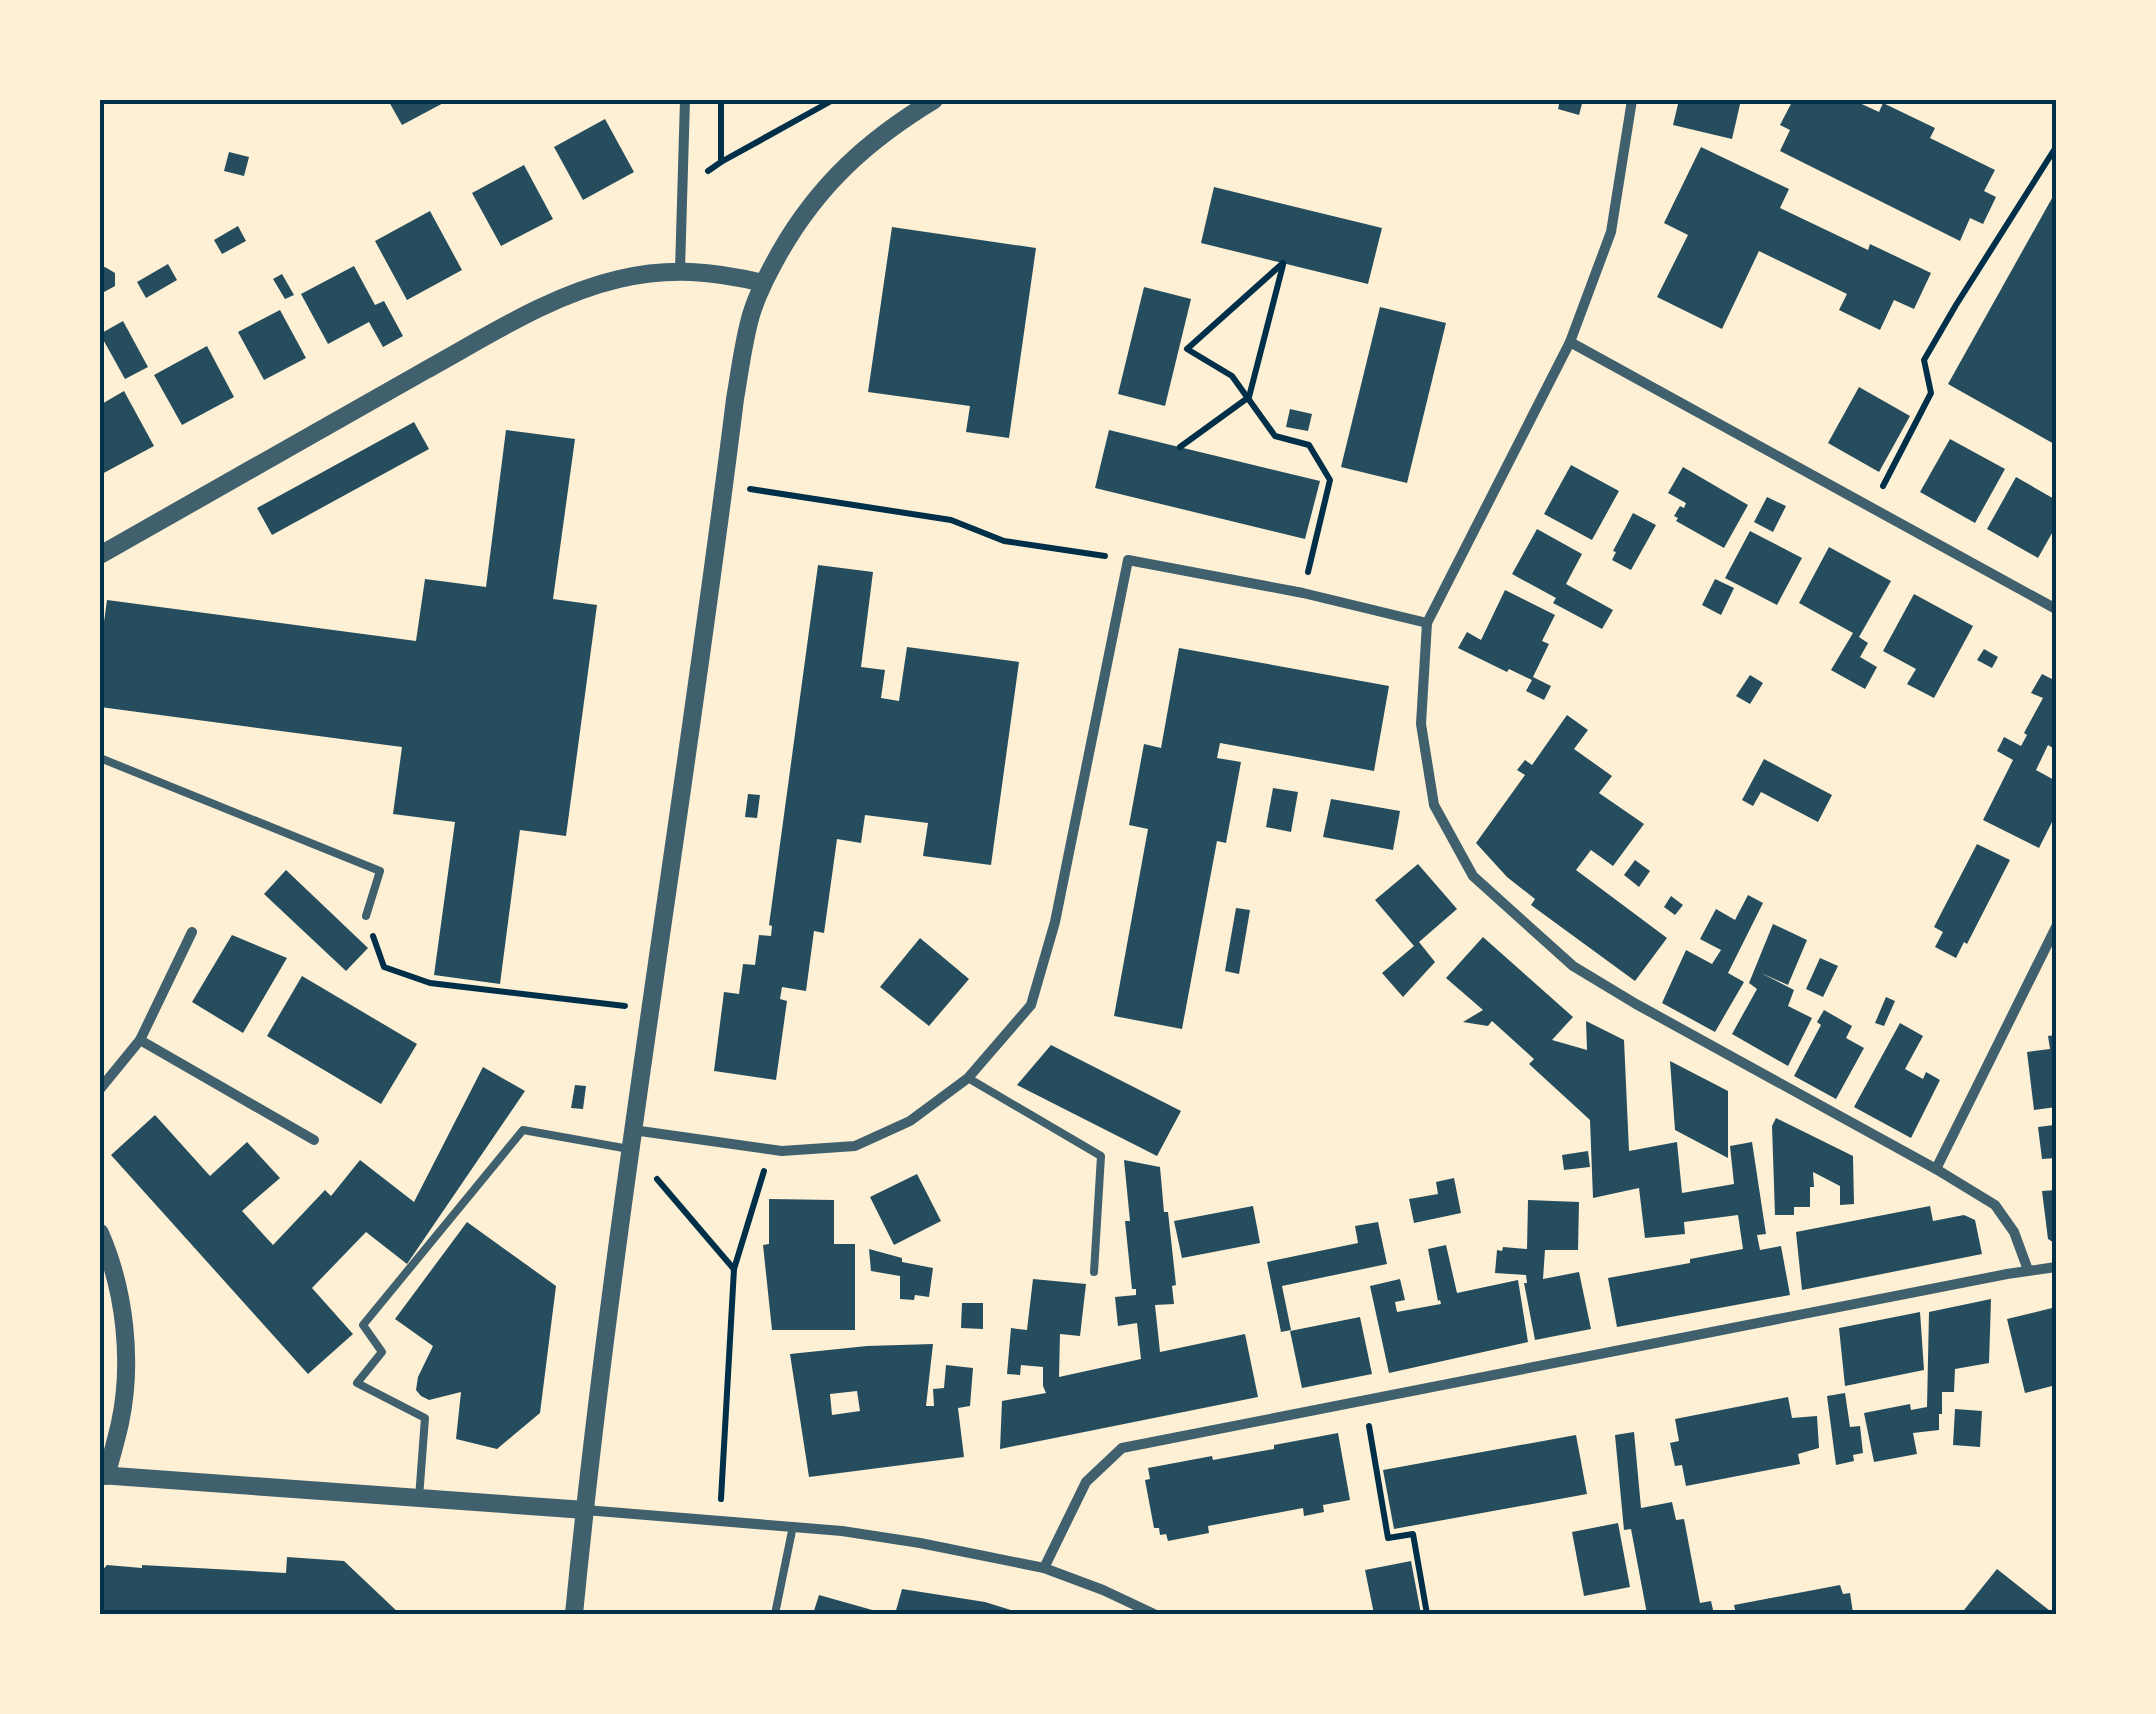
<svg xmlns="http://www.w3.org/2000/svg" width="2156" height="1714" viewBox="0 0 2156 1714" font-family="Rubik,sans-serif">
	<rect width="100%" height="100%" fill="#fdf0d5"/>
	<g fill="#264d5e" fill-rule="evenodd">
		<polygon points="388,100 449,100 402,125"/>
		<polygon points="1560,100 1583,100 1579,115 1558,109"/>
		<polygon points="1679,100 1741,100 1732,139 1673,125"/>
		<polygon points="1793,100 1804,102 1805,100 1853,100 1879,112 1883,103 1935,128 1930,138 1995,170 1984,191 1996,197 1983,224 1970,218 1960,241 1780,151 1790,130 1780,125"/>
		<polygon points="605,119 634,172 583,200 554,147"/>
		<polygon points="1701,147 1789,189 1780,208 1868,250 1870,244 1931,273 1914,309 1894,300 1880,330 1839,310 1847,294 1759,251 1722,329 1657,297 1688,235 1664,223"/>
		<polygon points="229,152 249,157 244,176 224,171"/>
		<polygon points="524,165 553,219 501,246 472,193"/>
		<polygon points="1214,187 1382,228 1368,284 1201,243"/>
		<polygon points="2056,191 2056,445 1948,384"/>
		<polygon points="430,211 462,270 407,300 375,241"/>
		<polygon points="238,226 246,241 222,254 214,240"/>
		<polygon points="892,227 1036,248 1009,438 966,432 970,406 868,392"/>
		<polygon points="168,264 177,280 146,298 137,282"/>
		<polygon points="354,266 375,305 384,301 403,336 383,347 369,322 328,344 301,294"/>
		<polygon points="105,267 115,273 115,286 104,292 100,289 100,269"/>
		<polygon points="282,274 294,295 285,299 273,279"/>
		<polygon points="1144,287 1191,299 1165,406 1118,394"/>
		<polygon points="1380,307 1446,323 1407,483 1341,467"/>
		<polygon points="280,310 306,358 264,380 238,332"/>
		<polygon points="123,321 148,367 125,379 100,334"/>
		<polygon points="207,346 234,397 182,425 154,375"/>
		<polygon points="1859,387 1910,416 1879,472 1828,443"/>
		<polygon points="124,391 154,446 100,475 100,405"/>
		<polygon points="1290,409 1312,414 1308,431 1286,427"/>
		<polygon points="414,422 429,449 272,535 257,508"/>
		<polygon points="506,430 575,439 553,599 597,605 566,836 520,830 500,984 434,975 455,822 393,814 402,747 100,707 100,651 107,600 416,641 425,579 486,587"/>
		<polygon points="1109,430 1320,481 1305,539 1095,488"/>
		<polygon points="1950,439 2005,469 1975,523 1920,492"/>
		<polygon points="1571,465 1619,491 1592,540 1544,514"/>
		<polygon points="1683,467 1748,505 1724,548 1676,521 1678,518 1674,516 1680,506 1684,508 1686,503 1668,493"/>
		<polygon points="2016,477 2056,500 2056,526 2038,558 1987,529"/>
		<polygon points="1767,497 1786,506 1773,532 1754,522"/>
		<polygon points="1633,513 1656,525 1631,570 1612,560 1616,552 1613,551"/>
		<polygon points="1537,529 1582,554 1566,584 1613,610 1602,629 1553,603 1556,598 1512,574"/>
		<polygon points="1750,531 1802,558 1777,605 1725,578"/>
		<polygon points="1829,547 1891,581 1859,637 1868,643 1860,657 1877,667 1865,689 1831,670 1853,633 1799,603"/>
		<polygon points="818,565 873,572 861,667 885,670 881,698 899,701 907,647 1019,662 991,865 923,856 928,823 865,815 861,843 837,839 824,933 814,931 806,991 782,987 780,999 787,1001 776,1080 714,1071 724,992 739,994 743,964 755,965 759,935 771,936 772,926 769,925"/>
		<polygon points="1715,579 1734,588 1721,615 1702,605"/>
		<polygon points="1505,590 1555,615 1542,641 1549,644 1532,679 1533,677 1551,686 1544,700 1526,691 1532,680 1509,669 1507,672 1458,648 1467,632 1481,640"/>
		<polygon points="1914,594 1973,626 1934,698 1907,684 1916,669 1883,651"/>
		<polygon points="1179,648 1389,686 1374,771 1220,743 1217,758 1241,762 1226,843 1217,841 1182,1029 1114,1016 1148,829 1129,825 1144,744 1161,748"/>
		<polygon points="1984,649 1998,657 1992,668 1977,660"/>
		<polygon points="2056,672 2056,750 2048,745 2036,770 2056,781 2056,814 2039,848 1983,820 2013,760 1997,751 2004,737 2021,746 2027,735 2024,733 2043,698 2031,693 2042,674 2052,679"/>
		<polygon points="1750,675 1763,683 1750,704 1736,696"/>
		<polygon points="1567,715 1588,730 1574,749 1612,776 1599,793 1644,824 1613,866 1591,850 1576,870 1667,938 1635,981 1531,905 1535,899 1507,877 1476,843 1525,775 1517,770 1525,760 1532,765"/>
		<polygon points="1764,759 1832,795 1818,822 1761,792 1753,806 1742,800"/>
		<polygon points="1273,788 1298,792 1291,832 1266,827"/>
		<polygon points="748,794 760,795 757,818 745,817"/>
		<polygon points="1331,799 1400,811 1393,850 1323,837"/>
		<polygon points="1977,844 2010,860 1967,944 1964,942 1956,958 1935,947 1943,932 1934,927"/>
		<polygon points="1635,860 1650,871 1639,887 1624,875"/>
		<polygon points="1418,864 1457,909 1419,942 1435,962 1403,997 1382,973 1414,946 1375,900"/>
		<polygon points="286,870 368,948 346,971 264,894"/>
		<polygon points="1748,895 1763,903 1728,973 1744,982 1715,1032 1662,1003 1686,950 1712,964 1721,950 1700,939 1716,909 1735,920"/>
		<polygon points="1671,896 1683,905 1675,915 1664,907"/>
		<polygon points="1236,908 1250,910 1239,974 1225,971"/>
		<polygon points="1773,924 1807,940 1788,985 1761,973 1794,990 1788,1006 1812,1018 1788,1066 1732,1034 1757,989 1749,983"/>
		<polygon points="232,935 287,958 243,1033 192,1002"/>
		<polygon points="1483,937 1573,1017 1552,1040 1587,1050 1586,1021 1624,1040 1629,1151 1677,1142 1682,1193 1734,1184 1730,1146 1752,1142 1766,1234 1757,1235 1760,1250 1781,1246 1790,1295 1617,1327 1608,1278 1690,1263 1690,1259 1743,1249 1738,1215 1684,1222 1685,1234 1645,1238 1639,1188 1593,1198 1590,1120 1529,1064 1534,1059 1492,1021 1488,1026 1463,1022 1483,1010 1446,978"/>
		<polygon points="920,938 969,979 929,1026 880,987"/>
		<polygon points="1820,958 1838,966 1823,997 1806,989"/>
		<polygon points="302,976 417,1044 381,1104 267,1036"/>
		<polygon points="1886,997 1895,1001 1884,1026 1875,1023"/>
		<polygon points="1824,1010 1852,1026 1846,1038 1864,1048 1836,1099 1794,1076 1821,1025 1817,1022"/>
		<polygon points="1900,1023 1923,1036 1905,1069 1923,1079 1926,1072 1940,1080 1911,1138 1854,1107"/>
		<polygon points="2056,1035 2056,1107 2034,1110 2027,1052 2050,1049 2048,1036"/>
		<polygon points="1051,1045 1181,1111 1157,1156 1017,1085"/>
		<polygon points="1670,1061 1728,1091 1728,1158 1675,1130"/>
		<polygon points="483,1067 525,1091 407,1264 366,1232 312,1288 353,1334 308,1374 111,1155 155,1115 210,1176 247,1142 280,1178 242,1211 273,1245 325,1190 331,1196 360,1160 414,1202"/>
		<polygon points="575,1085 586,1086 583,1109 571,1108"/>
		<polygon points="1776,1118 1853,1156 1854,1204 1840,1205 1840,1186 1813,1172 1814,1187 1810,1187 1810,1207 1794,1207 1794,1215 1775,1215 1772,1126"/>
		<polygon points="2054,1125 2056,1158 2042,1159 2038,1127"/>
		<polygon points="1588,1151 1590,1167 1564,1170 1562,1155"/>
		<polygon points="1124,1160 1160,1167 1164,1212 1168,1212 1176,1285 1172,1286 1174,1304 1155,1305 1160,1352 1245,1334 1258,1397 1000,1449 1002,1401 1046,1393 1043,1386 1043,1367 1021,1365 1020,1375 1007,1374 1011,1328 1027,1330 1033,1279 1086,1284 1080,1336 1060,1334 1059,1377 1141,1359 1137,1323 1118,1326 1115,1297 1136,1295 1136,1289 1132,1289 1125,1221 1130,1221"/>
		<polygon points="917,1174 941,1221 894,1245 870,1197"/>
		<polygon points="1454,1178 1461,1213 1414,1223 1409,1199 1438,1194 1436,1182"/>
		<polygon points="2056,1190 2056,1244 2048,1239 2042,1191"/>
		<polygon points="769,1199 834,1200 834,1244 855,1244 855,1330 772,1330 763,1245 769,1244"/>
		<polygon points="1528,1200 1579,1202 1578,1250 1545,1250 1543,1279 1579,1272 1591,1329 1535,1340 1524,1283 1527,1283 1526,1275 1495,1273 1497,1250 1502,1251 1503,1247 1527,1249"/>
		<polygon points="1253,1206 1260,1243 1182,1258 1174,1221"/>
		<polygon points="1930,1206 1933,1221 1964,1215 1975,1220 1982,1254 1802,1290 1796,1232"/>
		<polygon points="467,1222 556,1286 540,1413 497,1449 456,1439 461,1392 429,1400 421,1396 416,1390 418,1377 433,1346 395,1319"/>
		<polygon points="1378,1222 1387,1264 1282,1286 1291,1330 1281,1332 1267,1262 1358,1243 1355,1226"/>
		<polygon points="1446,1245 1457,1293 1518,1280 1528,1342 1389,1373 1370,1286 1400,1279 1405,1300 1395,1302 1397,1312 1441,1304 1440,1300 1438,1301 1428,1249"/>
		<polygon points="869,1249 902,1258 902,1262 933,1268 929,1297 915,1295 914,1300 900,1299 900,1276 871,1271"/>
		<polygon points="1991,1299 1989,1363 1955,1369 1954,1392 1942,1392 1942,1414 1939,1414 1939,1430 1913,1433 1917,1454 1874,1462 1864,1413 1910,1404 1911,1410 1927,1407 1929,1312"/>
		<polygon points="962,1303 983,1303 983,1329 961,1328"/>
		<polygon points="2056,1307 2056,1401 2054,1401 2052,1386 2025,1393 2007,1319"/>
		<polygon points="1920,1312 1924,1370 1845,1386 1839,1328"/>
		<polygon points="1360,1317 1372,1374 1302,1388 1290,1331"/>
		<path d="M 933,1344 L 926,1406 L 934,1406 L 933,1389 L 944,1388 L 946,1365 L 973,1368 L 970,1406 L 958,1408 L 964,1457 L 809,1477 L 790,1354 L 867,1346 ZM 857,1391 L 860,1411 L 832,1415 L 830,1394 Z"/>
		<polygon points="1845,1393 1850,1427 1860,1426 1863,1453 1853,1455 1854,1461 1836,1465 1827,1396"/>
		<polygon points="1788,1397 1792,1418 1817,1416 1819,1448 1798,1454 1800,1464 1686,1486 1682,1465 1675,1466 1670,1443 1679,1441 1675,1419"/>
		<polygon points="1955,1409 1982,1411 1980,1447 1953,1445"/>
		<polygon points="1634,1432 1641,1508 1672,1502 1676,1520 1684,1519 1700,1603 1711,1601 1714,1614 1647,1614 1631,1529 1624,1530 1615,1435"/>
		<polygon points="1338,1433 1350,1500 1323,1505 1324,1512 1304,1516 1303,1508 1208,1526 1209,1533 1168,1541 1166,1534 1160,1535 1159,1528 1154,1528 1145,1480 1150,1479 1148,1468 1212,1456 1213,1460 1274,1449 1274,1445"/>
		<polygon points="1576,1435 1587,1494 1394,1529 1383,1470"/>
		<polygon points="1618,1523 1630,1587 1584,1596 1572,1532"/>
		<polygon points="287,1557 344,1561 400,1614 100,1614 100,1573 107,1565 142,1568 142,1565 286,1573"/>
		<polygon points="1411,1561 1421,1614 1374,1614 1365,1570"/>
		<polygon points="1997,1569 2054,1614 1969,1614 1964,1610"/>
		<polygon points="1840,1585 1843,1594 1850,1593 1853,1613 1736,1614 1734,1605"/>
		<polygon points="902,1589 985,1602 1024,1614 895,1614"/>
		<polygon points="819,1595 883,1613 882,1614 813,1614"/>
	</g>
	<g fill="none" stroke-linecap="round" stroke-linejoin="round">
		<g stroke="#003049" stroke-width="6">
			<polyline points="721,162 833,100"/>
			<polyline points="708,171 721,162 721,100"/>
			<polyline points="1283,263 1187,349 1232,376 1275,436 1309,445 1330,480 1308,572"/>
			<polyline points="1180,447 1249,397 1283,265"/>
			<polyline points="1883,486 1931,393 1924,360 1956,305 2056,147"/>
			<polyline points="750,489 951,520 1004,541 1105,556"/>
			<polyline points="373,936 384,967 430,983 625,1006"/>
			<polyline points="657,1179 733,1268"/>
			<polyline points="1369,1426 1388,1538 1413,1534 1427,1614"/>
			<polyline points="721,1499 734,1269 764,1171"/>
		</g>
		<g stroke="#3f606c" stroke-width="8">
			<polyline points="100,758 380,871 366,916"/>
			<polyline points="968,1078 1101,1156 1094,1272"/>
			<polyline points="419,1498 425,1418 357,1383 382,1352 363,1325 523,1130 629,1149"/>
			<polyline points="775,1614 793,1526"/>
		</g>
		<g stroke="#3f606c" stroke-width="10">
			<polyline points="1632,100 1611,232 1570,342 1427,623 1421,724 1434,805 1473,876 1573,966 1636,1004 1936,1169 1995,1205 2014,1232 2028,1270"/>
			<polyline points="680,270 685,100"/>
			<polyline points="1570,342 2056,609"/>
			<polyline points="140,1040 314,1140"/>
			<polyline points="100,1089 140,1040 192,932"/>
			<polyline points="633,1130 782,1151 855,1146 910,1121 968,1078 1031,1005 1055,922 1128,560 1303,593 1427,623"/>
			<polyline points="1936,1169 2056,927"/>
			<polyline points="585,1510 842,1531 920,1543 1044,1568 1103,1590 1154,1614"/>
			<polyline points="1044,1568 1086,1482 1122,1448 2007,1274 2056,1267"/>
		</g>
		<g stroke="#3f606c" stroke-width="18">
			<path d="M 100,555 C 209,494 317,431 426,370 C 488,336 550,295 619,279 C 670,267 713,271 763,283"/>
			<path d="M 100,1233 C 125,1290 133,1362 120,1423 C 116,1441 111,1458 106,1476"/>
			<polyline points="100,1475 585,1510"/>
			<path d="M 574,1614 C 614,1207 685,805 735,399 C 740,371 743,343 751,315 C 758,292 769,272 780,252 C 819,184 868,140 934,100"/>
		</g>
	</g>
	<rect width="2156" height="1714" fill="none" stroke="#fdf0d5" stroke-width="205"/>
	<rect x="102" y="102" width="1952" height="1510" fill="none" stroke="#003049" stroke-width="4"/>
</svg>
